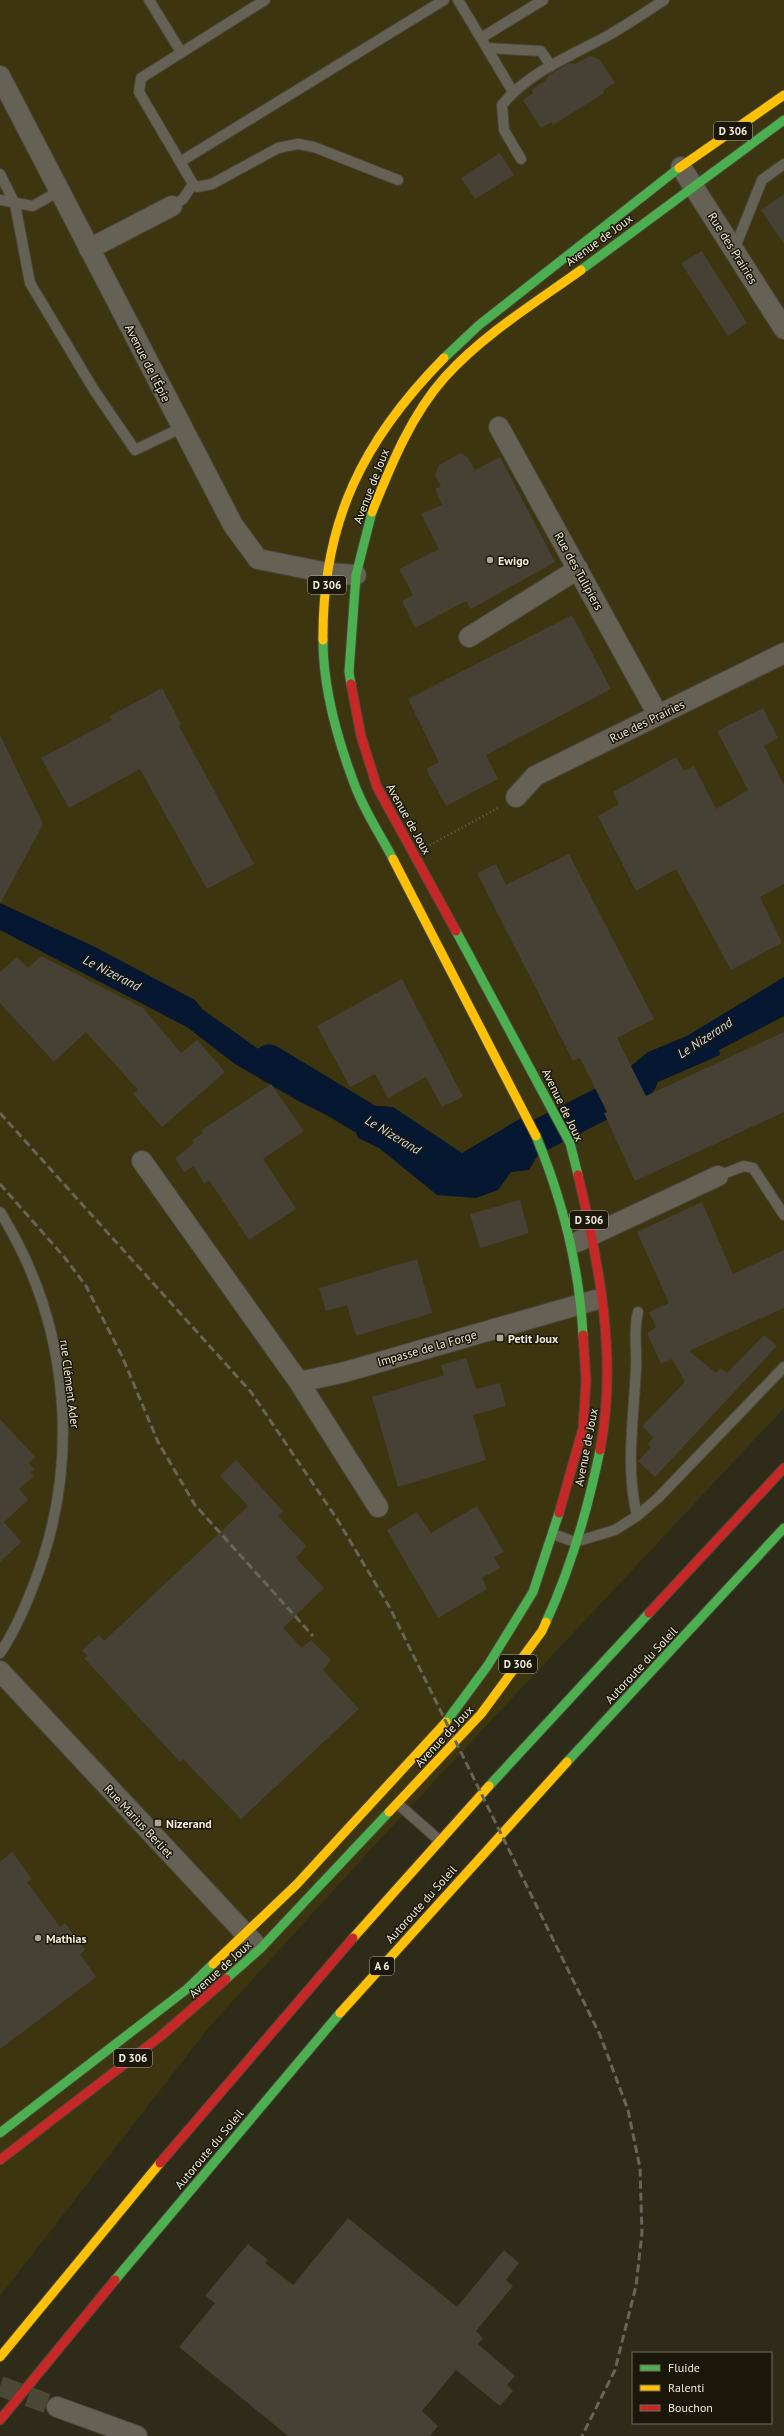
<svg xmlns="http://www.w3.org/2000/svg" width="784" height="2436" viewBox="0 0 784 2436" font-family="'PT Sans',sans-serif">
	<rect width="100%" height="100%" fill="#2e2b19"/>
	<polygon fill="#3c3510" points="0,0 784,0 784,1408 372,1848 210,2026 0,2296"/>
	<g fill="#061732">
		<polygon points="0,903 95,947 195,1000 202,1009 319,1092 355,1104 393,1107 462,1153 523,1117 542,1148 529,1170 511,1172 498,1190 476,1198 437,1195 379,1148 358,1138 354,1127 340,1117 339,1121 300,1102 235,1064 187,1027 0,930"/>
		<polygon points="784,977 784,1016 719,1050 720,1055 642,1089 631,1066 648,1052 687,1036"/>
	</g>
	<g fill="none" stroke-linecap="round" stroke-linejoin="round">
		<g stroke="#061732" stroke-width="33">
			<polyline points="269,1061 362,1117"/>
			<polyline points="507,1152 613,1098 641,1080"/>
		</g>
	</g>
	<g fill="#464134">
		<polygon points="590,56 600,60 615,83 603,90 604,93 553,125 552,122 541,128 523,100 533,93 532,90 545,81 549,75 569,63 575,64"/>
		<polygon points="500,153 514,175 475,199 461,178"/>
		<polygon points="784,194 784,244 761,210"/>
		<polygon points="702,251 747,323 728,336 681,263"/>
		<polygon points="461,453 468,458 475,470 500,457 555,562 471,609 466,601 415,628 402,601 413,595 399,569 439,549 421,514 442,505 435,489 441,486 435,475 439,465"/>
		<polygon points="572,615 611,689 486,755 498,779 446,806 426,769 439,762 408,699"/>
		<polygon points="162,688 181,724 179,726 254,864 207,889 140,769 69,808 41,758 112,720 110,716"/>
		<polygon points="763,708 778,738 764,746 784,785 784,884 760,897 782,943 731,970 676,869 636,891 598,816 619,804 613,792 676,757 684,771 694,766 716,809 748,790 717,731"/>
		<polygon points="0,735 43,824 0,904"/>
		<polygon points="569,854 654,1019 617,1038 646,1096 784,1032 784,1112 635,1181 604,1113 607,1112 580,1058 573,1061 477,873 496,864 506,885"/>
		<polygon points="41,956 143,1008 181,1053 197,1040 225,1072 162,1127 133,1094 138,1090 86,1032 54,1062 0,1003 0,972 17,957 28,968"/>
		<polygon points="402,979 463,1097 442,1107 426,1077 388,1098 375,1074 350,1087 317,1026"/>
		<polygon points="271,1084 304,1131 263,1159 296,1209 249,1240 209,1180 204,1184 194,1166 184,1172 175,1158 194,1143 192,1140 203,1133 202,1130"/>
		<polygon points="520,1200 529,1233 480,1248 470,1214"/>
		<polygon points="702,1202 733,1274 784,1250 784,1308 689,1351 716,1373 721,1368 727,1373 764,1335 777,1346 655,1477 638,1461 651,1447 647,1444 654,1438 642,1426 685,1382 672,1359 661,1364 647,1333 656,1327 649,1312 669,1303 637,1232"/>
		<polygon points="417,1259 432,1313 356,1336 347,1305 326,1311 319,1288"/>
		<polygon points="466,1358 476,1389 500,1383 506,1406 473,1415 486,1460 398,1487 372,1397 444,1375 441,1365"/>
		<polygon points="0,1419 35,1457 29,1463 34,1469 30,1473 34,1476 19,1489 28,1500 4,1522 21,1542 0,1562"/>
		<polygon points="236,1460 283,1511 278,1516 306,1546 296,1558 324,1588 283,1628 302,1648 311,1640 331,1660 323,1670 359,1709 241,1819 183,1759 180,1762 84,1658 87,1656 82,1650 99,1635 104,1641 248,1506 220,1476"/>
		<polygon points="477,1506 504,1552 494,1557 500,1568 482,1578 487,1589 438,1618 387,1530 417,1512 431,1533"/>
		<polygon points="12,1852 32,1879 27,1882 60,1927 65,1923 85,1950 80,1954 96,1977 0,2049 0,1862"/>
		<polygon points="348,2218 457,2307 504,2250 519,2263 506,2280 513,2286 476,2331 483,2338 478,2344 515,2376 507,2385 513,2391 500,2406 456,2370 422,2411 438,2426 430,2436 288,2436 179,2347 215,2303 205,2296 248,2244 268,2260 265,2263 293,2285"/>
	</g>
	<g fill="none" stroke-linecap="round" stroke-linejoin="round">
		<polyline stroke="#4b4836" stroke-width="20" stroke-dasharray="20 10" stroke-linecap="butt" points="0,2386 57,2407"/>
		<g stroke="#494639" stroke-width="12">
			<g id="lane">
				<polyline points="149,0 181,52"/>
				<polyline points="265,0 141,78 139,92 193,184 197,187 212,184 278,148 298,144 314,147 398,180"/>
				<polyline points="458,0 513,92"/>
				<polyline points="481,38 543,0"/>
				<polyline points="487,48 541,51 551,66"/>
				<path d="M 521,159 L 504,130 L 502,105 C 528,72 573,55 609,35 C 628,24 646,12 664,0"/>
				<polyline points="180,162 444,0"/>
				<polyline points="0,174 15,204 30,283 94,390 135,450 181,428"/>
				<polyline points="0,200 33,206 59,191"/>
				<polyline points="172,206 183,199 193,184"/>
				<polyline points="734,250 762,180 784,164"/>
				<polyline points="718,1176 744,1166 753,1168 784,1215"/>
				<path d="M 0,1212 C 71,1326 82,1465 32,1589 C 23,1612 14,1633 0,1653"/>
				<path d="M 637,1516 C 625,1467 634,1417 636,1367 C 637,1349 633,1329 638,1312"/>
				<polyline points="553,1534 575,1542 615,1530 637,1516 658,1498 784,1367"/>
				<polyline points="398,1804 440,1841"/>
			</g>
		</g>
		<g stroke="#494639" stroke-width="22">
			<g id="street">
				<polyline points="0,76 233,525 258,559 328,573 356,575"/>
				<polyline points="681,167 784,329"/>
				<polyline points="89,249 172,206"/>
				<polyline points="499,427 658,715"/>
				<polyline points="469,637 578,569"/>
				<polyline points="516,797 535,776 784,653"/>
				<polyline points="142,1161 299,1382 378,1507"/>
				<polyline points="577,1242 718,1176"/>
				<polyline points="299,1382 345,1372 595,1300"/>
				<polyline points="0,1671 255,1944"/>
				<polyline points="57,2407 137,2436"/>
			</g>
		</g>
		<g stroke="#494639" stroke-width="11">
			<g id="fast">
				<polyline points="581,270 784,120"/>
				<polyline points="444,358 479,325 679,168"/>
				<path d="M 323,640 C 323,688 337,738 354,783 C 363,809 380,834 393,859"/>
				<polyline points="351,684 349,672 356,575 372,512"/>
				<polyline points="456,931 570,1143 578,1175"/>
				<path d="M 536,1136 C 563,1201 579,1264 583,1335"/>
				<path d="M 546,1622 C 571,1568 588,1508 600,1450"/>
				<polyline points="446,1722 488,1665 533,1592 559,1513"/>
				<polyline points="567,1762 784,1528"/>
				<polyline points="489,1786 649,1613"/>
				<polyline points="226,1979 260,1949 389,1812"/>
				<polyline points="0,2133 187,1989 213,1964"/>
				<polyline points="115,2280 340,2013"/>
			</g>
		</g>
		<g stroke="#494639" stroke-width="11">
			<g id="slow">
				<polyline points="679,168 784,95"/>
				<path d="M 372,512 C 391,465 411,415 445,377 C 484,334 535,303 581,270"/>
				<path d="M 323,640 C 322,522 363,440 444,358"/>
				<polyline points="393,859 536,1136"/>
				<polyline points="389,1812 481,1714 542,1631 546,1622"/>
				<polyline points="353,1938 489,1786"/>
				<polyline points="213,1964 297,1884 446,1722"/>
				<polyline points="340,2013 567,1762"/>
				<polyline points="0,2357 160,2163"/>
			</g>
		</g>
		<g stroke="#494639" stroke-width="11">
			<g id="jam">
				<polyline points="351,684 361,736 377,787 456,931"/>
				<path d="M 578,1175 C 599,1263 618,1360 600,1450"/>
				<polyline points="559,1513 583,1428 586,1380 583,1335"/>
				<polyline points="649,1613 784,1468"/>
				<polyline points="0,2160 161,2036 226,1979"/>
				<polyline points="160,2163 353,1938"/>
				<polyline points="0,2420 115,2280"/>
			</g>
		</g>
		<polyline stroke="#646154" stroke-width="2.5" stroke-dasharray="1 3" stroke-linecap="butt" points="430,845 500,807"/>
		<use href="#lane" stroke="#656255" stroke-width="10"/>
		<use href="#street" stroke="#656255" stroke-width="20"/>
		<use href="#fast" stroke="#4caf50" stroke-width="9"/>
		<use href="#slow" stroke="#ffc107" stroke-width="9"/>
		<use href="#jam" stroke="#c62828" stroke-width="9"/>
		<g stroke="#676557" stroke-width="3" stroke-dasharray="8 4" stroke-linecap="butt">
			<polyline points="0,1113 251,1392 337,1519 390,1608 600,2035 628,2110 640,2168 642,2233 636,2286 615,2370 582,2436"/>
			<polyline points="0,1184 65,1258 86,1286 122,1356 158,1442 195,1505 313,1636"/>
		</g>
	</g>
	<g fill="#aba896" stroke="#1b180b" stroke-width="1.5">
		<circle cx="490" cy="560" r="4"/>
		<rect x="496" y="1334" width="8" height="8" rx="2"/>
		<rect x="154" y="1819" width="8" height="8" rx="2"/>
		<circle cx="38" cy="1938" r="4"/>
	</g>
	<g text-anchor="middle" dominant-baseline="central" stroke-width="3" stroke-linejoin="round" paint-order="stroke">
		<g fill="#1b180b" stroke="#afac9b" stroke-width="1">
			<rect x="714" y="122" width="38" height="18" rx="3"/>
			<rect x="308" y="576" width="38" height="18" rx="3"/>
			<rect x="570" y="1211" width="38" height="18" rx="3"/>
			<rect x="499" y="1655" width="38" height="18" rx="3"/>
			<rect x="370" y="1957" width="24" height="18" rx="3"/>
			<rect x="114" y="2049" width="38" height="18" rx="3"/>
		</g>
		<g font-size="11" font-weight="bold" fill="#eeebd9">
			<text x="733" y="131">D 306</text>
			<text x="327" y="585">D 306</text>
			<text x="589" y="1220">D 306</text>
			<text x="518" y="1664">D 306</text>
			<text x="382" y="1966">A 6</text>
			<text x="133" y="2058">D 306</text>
		</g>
		<g font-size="12" fill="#eeebd9" stroke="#1b180b">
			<text transform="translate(599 240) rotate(-36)">Avenue de Joux</text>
			<text transform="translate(733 248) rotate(58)">Rue des Prairies</text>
			<text transform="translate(148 363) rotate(63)">Avenue de l'Épie</text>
			<text transform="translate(371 486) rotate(-69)">Avenue de Joux</text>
			<text transform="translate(579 571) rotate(61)">Rue des Tulipiers</text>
			<text transform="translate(647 721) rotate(-26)">Rue des Prairies</text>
			<text transform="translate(409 819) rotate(61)">Avenue de Joux</text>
			<text transform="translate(563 1105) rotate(64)">Avenue de Joux</text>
			<text transform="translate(427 1348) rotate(-16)">Impasse de la Forge</text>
			<text transform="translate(70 1384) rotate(83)">rue Clément Ader</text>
			<text transform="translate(586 1447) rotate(-79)">Avenue de Joux</text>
			<text transform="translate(641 1665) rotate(-47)">Autoroute du Soleil</text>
			<text transform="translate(444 1736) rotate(-47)">Avenue de Joux</text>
			<text transform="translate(139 1821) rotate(47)">Rue Marius Berliet</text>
			<text transform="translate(421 1904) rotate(-48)">Autoroute du Soleil</text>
			<text transform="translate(220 1969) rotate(-42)">Avenue de Joux</text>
			<text transform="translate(209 2149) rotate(-50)">Autoroute du Soleil</text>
		</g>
		<g font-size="12" font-weight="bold" fill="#eeebd9" stroke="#1b180b" text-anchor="start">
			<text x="498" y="560">Ewigo</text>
			<text x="508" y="1338">Petit Joux</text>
			<text x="166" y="1823">Nizerand</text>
			<text x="46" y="1938">Mathias</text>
		</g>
		<g font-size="13" font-style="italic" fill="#cedbed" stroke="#1b180b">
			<text transform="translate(112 973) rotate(27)">Le Nizerand</text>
			<text transform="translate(705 1038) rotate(-33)">Le Nizerand</text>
			<text transform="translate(393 1135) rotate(31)">Le Nizerand</text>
		</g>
	</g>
	<rect x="632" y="2352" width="140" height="72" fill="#1b180b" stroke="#6f6c5d"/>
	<rect x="640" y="2365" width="20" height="6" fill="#4caf50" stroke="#6f6c5d"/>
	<text x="668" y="2372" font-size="12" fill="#eeebd9">Fluide</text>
	<rect x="640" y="2385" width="20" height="6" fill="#ffc107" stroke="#6f6c5d"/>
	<text x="668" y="2392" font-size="12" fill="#eeebd9">Ralenti</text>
	<rect x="640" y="2405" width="20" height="6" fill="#c62828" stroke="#6f6c5d"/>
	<text x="668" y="2412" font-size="12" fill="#eeebd9">Bouchon</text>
</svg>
